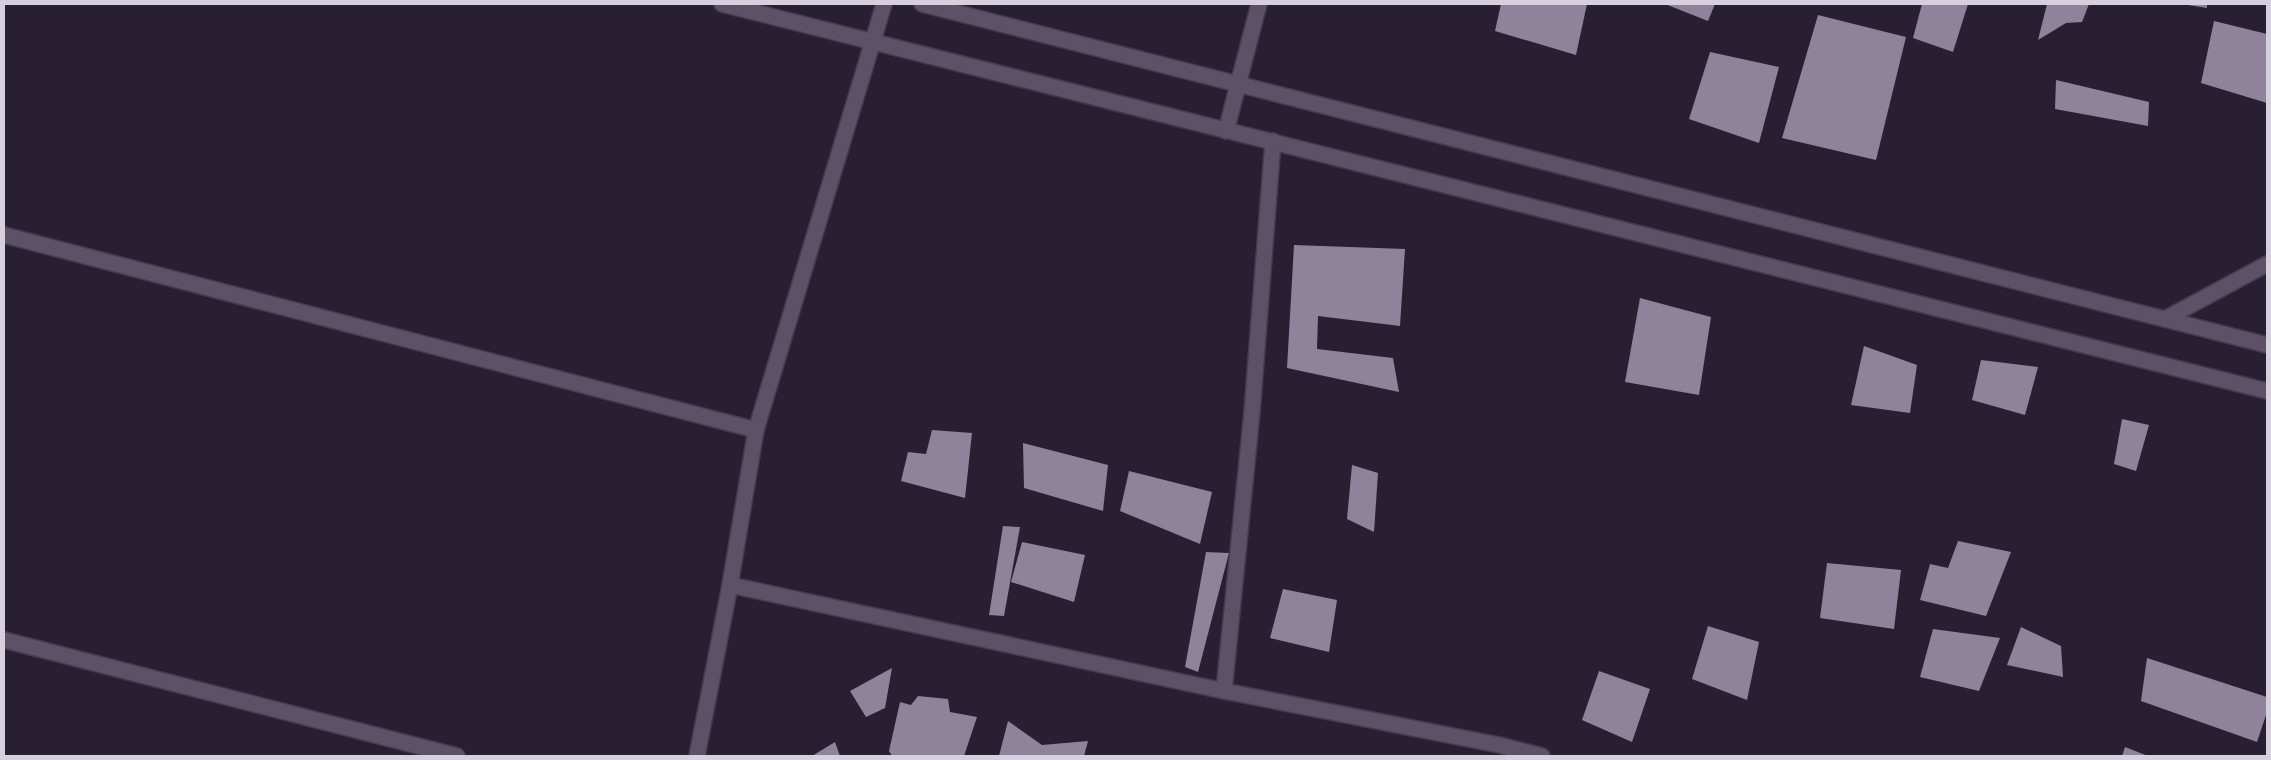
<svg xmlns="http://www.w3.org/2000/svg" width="2271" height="760" viewBox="0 0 2271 760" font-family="'Roboto Serif',serif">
	<rect width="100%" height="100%" fill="#291f33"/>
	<g fill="#8f839c">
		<polygon points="1501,4 1587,4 1576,55 1495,31"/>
		<polygon points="1665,4 1715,4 1708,21"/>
		<polygon points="1922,4 1968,4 1953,52 1913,38"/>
		<polygon points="2047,4 2089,4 2082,22 2066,23 2038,40"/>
		<polygon points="2188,4 2207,4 2207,8 2188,5"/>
		<polygon points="1818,15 1906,37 1876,160 1782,138"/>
		<polygon points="2214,21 2267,34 2267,103 2201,83"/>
		<polygon points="1710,52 1779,67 1759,143 1689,119"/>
		<polygon points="2056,80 2149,102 2148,126 2055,109"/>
		<polygon points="1294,245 1405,249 1400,326 1318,316 1317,349 1393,358 1399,392 1287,368"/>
		<polygon points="1640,298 1711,317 1699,395 1625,382"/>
		<polygon points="1864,346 1917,365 1910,413 1851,405"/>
		<polygon points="1981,360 2038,367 2025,415 1972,400"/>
		<polygon points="2122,419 2149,425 2136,471 2114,464"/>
		<polygon points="932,430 972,433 965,498 901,481 908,452 926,454"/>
		<polygon points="1023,443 1108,465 1103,511 1024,488"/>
		<polygon points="1352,465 1378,473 1374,532 1347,519"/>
		<polygon points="1129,471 1212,492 1200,544 1120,511"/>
		<polygon points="1003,526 1020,527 1004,616 989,615"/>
		<polygon points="1958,541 2011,552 1986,616 1920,600 1930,564 1948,568"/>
		<polygon points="1022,542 1085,555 1074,602 1011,582"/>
		<polygon points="1206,552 1229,553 1198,672 1185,667"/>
		<polygon points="1827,563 1901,570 1894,629 1820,618"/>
		<polygon points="1283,589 1337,600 1329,652 1270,638"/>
		<polygon points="1708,626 1759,642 1747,700 1692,679"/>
		<polygon points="2021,627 2061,646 2063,677 2007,665"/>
		<polygon points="1933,629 2000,638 1979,691 1920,677"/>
		<polygon points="2147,658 2267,697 2267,712 2257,742 2141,701"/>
		<polygon points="892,668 885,708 866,717 850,691"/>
		<polygon points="1599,671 1650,689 1632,742 1582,720"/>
		<polygon points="918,696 948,699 950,712 977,717 964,756 892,756 889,751 900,702 911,705"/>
		<polygon points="1008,721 1042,745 1088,741 1084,756 999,756"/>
		<polygon points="835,742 840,756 812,756"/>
		<polygon points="2125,747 2148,756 2122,756"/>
	</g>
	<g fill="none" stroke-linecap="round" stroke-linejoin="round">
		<g stroke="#453c4d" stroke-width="18">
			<g id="minor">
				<polyline points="722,4 2267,391"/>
				<polyline points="922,4 2267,345"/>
				<polyline points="1226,131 1259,4"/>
				<polyline points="4,235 756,430"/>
				<polyline points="2165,319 2267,264"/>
				<polyline points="730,585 1224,691 1499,745 1542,756"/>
				<polyline points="4,640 457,756"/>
				<polyline points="1224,691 1252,412 1273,141"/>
				<polyline points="697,756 730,585 756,430 884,4"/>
			</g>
		</g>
		<use href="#minor" stroke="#5d5168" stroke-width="15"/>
	</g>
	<rect width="2271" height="760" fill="none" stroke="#d6cfdd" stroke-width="10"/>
</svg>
